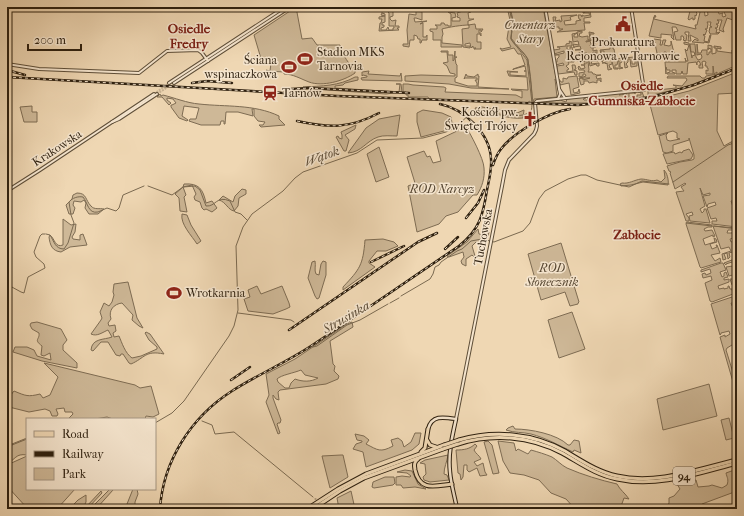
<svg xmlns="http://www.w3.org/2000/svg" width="744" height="516" viewBox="0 0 744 516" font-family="'IM FELL French Canon',serif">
	<rect width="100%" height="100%" fill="#efd7b3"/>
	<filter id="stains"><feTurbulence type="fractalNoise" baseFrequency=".005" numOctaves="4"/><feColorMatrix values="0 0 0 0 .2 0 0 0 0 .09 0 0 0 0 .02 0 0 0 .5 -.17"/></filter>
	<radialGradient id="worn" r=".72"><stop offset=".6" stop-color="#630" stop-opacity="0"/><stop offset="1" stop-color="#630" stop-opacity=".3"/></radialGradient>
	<g fill="#ceb897" stroke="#7e6c53" fill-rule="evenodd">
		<path d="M 296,7 L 302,39 L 312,38 L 317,45 L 340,45 C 343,55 348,65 357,70 L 355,71 L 355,73 C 344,81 322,87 309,82 C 301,79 293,74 284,74 L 284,72 L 267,71 L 266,70 L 270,71 L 271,63 L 262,62 L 254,35 Z"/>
		<polygon points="507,7 509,7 512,22 511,39 527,60 532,103 529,101 528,103 429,99 428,97 408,97 408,95 406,95 406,92 403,92 403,84 408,84 413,85 444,87 446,88 445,92 516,95 522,98 522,91 512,90 511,89 528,90 527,77 509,76 507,71 518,72 510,72 510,75 526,76 526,71 524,71 526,71 525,66 514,69 513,70 513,69 525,65 521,54 518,54 514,48 502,51 500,48 502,49 511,47 507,39 510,20"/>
		<polygon points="510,7 543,7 557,83 555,79 557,97 534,99 533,103 528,59 511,38 513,20"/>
		<polygon points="582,7 583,12 590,11 591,17 584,18 584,22 590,22 590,23 584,23 585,30 557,32 563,29 559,29 559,27 554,27 553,17 556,17 555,21 560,20 560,22 562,21 561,16 577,15 570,17 571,20 564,21 565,25 576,24 576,21 581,20 579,19 578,15 581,15 582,17 582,15 584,16 590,15 589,13 583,13 585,12 582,12"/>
		<polygon points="691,7 704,7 705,16 708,15 707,7 711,7 712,10 712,7 719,7 718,10 719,14 723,13 722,15 723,17 726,16 723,10 726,10 726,9 735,11 733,17 737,16 737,19 733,20 727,18 723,29 724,32 719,30 722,20 717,20 719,21 718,24 716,24 718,25 717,28 715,28 717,29 716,33 720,32 718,34 710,34 710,33 709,32 710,27 712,27 710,26 711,22 707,22 708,24 707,29 705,29 707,30 705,35 704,34 703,35 705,36 704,41 708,42 710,35 711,35 709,43 704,42 704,43 692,42 695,39 698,41 698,39 690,35 691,41 688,41 689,32 685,32 685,34 687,35 686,41 683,40 684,39 683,36 681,36 681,40 676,40 674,32 678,31 676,27 672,27 674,40 671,37 672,35 661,34 661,38 649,36 654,17 655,15 656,17 654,17 654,19 696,29 695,25 697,25 701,8 697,8 698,10 697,12 696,12 697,13 696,16 695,15 695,19 693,20 693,18 692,18 689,20 688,19"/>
		<polygon points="386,8 393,12 393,16 390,17 390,19 392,21 396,20 395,26 399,26 399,28 397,28 399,30 379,31 380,23 381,23 382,19 379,19 379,17 385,16 381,15 382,13 385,14 385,22 382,23 382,25 384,25 384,27 381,28 381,30 386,30 388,27 389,30 393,30 393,28 394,28 394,26 389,26 389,13 388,12 389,11 381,12 381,10"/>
		<path d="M 472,8 L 470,9 L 471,12 L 468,13 L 469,19 L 474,19 L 468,21 L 468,25 L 475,24 L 476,29 L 483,29 L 481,32 L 481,30 L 479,30 L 479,33 L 481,33 L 481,36 L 480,34 L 477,34 L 477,42 L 481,42 L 481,49 L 474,49 L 476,48 L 473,48 L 473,46 L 471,48 L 470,43 L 465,44 L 465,46 L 470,46 L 470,48 L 463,47 L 462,29 L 469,28 L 469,25 C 462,25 449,27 442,29 L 443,34 L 442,37 L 442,43 L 462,45 L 462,47 L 441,47 L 441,40 L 433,40 L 433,32 L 430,31 L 430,29 L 437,29 L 437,26 L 435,25 L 441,25 L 441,23 L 444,23 L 445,25 L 448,25 L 448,26 L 451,26 L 451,14 L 448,12 L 455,13 L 456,17 L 452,18 L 452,21 L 460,21 L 460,18 L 457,17 L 458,16 L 457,13 Z"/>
		<polygon points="416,11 422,12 422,20 416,18 414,18 415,22 427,21 423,22 420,24 423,23 423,37 426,37 427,35 427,40 422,40 421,43 420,43 420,39 418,39 417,36 414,35 414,40 410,40 409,47 403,46 403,44 408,44 407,30 409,14 416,15"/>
		<polygon points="582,31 582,33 580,33 579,36 582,37 588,36 588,40 590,39 589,32 594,33 594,34 590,34 591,40 593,40 595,38 595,40 586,41 586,42 590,41 591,44 595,42 596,46 594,46 594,44 590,45 591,48 596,47 593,48 593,51 597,50 597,54 595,54 596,52 592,53 593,55 597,54 598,55 592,57 591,60 598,59 598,61 592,61 591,64 599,63 599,66 597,66 596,64 590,66 589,61 588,61 589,70 588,72 592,72 593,74 595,74 596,75 601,75 596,76 597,79 601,78 601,82 600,80 597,80 597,83 593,82 589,83 588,81 584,81 584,84 581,85 579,78 583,78 583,80 590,78 580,78 586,76 585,74 583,74 583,76 579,77 579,73 585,72 584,70 579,70 578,67 579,66 581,69 585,68 584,65 581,65 585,65 584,63 587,63 587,61 581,62 583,61 582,58 579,58 579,60 577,61 576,57 581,57 581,55 587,53 576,54 581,52 581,50 575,50 581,49 580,46 574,47 574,48 573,44 579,45 578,41 573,42 572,34 577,33 574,35 574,37 578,37 577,32"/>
		<polygon points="654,39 661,40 660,45 662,45 663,40 666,40 664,45 669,46 671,45 671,41 674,53 670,53 670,58 667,58 667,54 666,52 664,52 664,54 662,55 663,58 658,58"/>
		<polygon points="569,41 572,42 572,46 567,46 567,49 570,50 570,47 572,47 573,52 568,53 569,56 573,55 573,57 569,57 569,60 574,60 574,62 568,62 569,64 566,66 569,69 567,70 567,72 573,71 572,65 575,65 576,69 574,70 577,71 577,75 575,75 574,72 558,74 557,66 564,65 563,63 556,65 556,62 557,62 557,59 559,57 559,55 555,55 564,53 564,51 554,54 553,47 554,50 560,49 559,47 557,47 566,46 566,44 570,43"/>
		<polygon points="610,42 613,44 613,49 614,49 615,55 613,57 614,59 634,57 636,55 636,58 632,59 632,64 635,64 635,61 637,61 637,66 631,67 630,59 628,59 628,62 626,64 628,67 625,68 624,60 622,60 622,62 620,63 620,67 623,68 619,69 619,61 618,61 617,65 615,65 615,68 618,68 618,69 614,69 612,62 612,64 609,65 610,68 612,69 608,70 607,63 606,64 605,63 602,63 606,62 605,58 603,59 603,61 602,62 601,58 605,57 605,55 601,55 604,54 604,51 601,51 601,54 600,50 610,49"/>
		<polygon points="684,42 689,43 692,58 692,56 695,55 694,52 691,52 690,44 695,44 696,57 698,60 701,59 702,57 701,54 697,55 697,44 698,53 701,53 702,50 707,50 707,55 709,54 709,52 711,52 711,49 708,48 708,50 708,45 712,46 712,54 716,53 716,48 714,48 714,46 721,47 721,49 717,48 717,51 732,53 732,50 734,50 732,48 734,48 733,58 735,58 735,54 737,54 737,67 735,66 719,73 718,75 680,89 679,88 678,89 648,96 648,91 676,88 676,86 673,85 682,86 687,80 686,78 667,78 668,76 700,76 702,78 705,78 706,76 717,74 717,72 714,74 713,66 713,74 706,74 706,70 708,71 708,68 707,68 707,66 705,66 706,62 704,61 702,62 703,68 699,68 699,65 701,65 699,61 697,62 697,65 696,62 688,63 687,74 683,74 682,71 681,74 676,74 676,70 672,70 672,72 675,73 675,74 667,74 667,73 670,72 670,70 667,70 666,67 666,74 665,62 686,62 685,58 686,61 688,61 685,49 687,51 689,45 684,44"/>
		<polygon points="441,51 448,51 448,55 453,55 453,61 454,60 455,51 455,57 457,57 455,58 456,64 457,65 457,77 455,78 455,82 468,86 477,86 477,83 475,80 477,80 477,78 465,78 464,79 466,74 467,76 474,77 478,74 478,76 479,76 478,87 509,89 471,88 449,84 405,81 405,76 421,75 455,76 455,74 450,73 447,66 443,63 448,62 447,52 441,52"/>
		<polygon points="369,71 368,74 400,76 401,73 402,81 362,80 361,78 367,77 367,76 363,75 362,76 362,72"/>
		<polygon points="737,72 737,93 718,94 717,131 724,146 731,142 737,141 737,203 736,200 731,201 733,207 737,206 737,227 712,224 712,221 717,221 716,218 711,219 707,208 716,205 715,202 708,204 707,207 703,196 710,195 710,193 703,195 700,188 705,206 700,209 702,213 704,211 704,209 706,209 710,223 690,221 689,216 693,215 692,212 686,214 689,218 689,221 686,221 676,192 684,191 681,187 686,184 685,183 675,189 670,173 671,172 669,171 667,166 680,162 692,160 694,159 694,155 689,138 689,140 673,145 673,151 667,153 663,152 659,136 668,133 666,135 667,140 670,141 680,139 677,138 677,133 673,131 658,135 649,101 689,91"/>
		<polygon points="577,76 579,87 573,89 574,93 578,92 579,89 580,93 571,95 569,83 560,85 559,79 561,82 563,82 563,78 567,79 568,77"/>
		<path d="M 355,77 L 358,77 L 358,80 L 345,83 L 343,85 L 335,86 L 335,88 L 399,92 L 400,84 L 396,84 L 401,84 L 402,92 L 386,94 L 313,89 L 313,87 L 303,87 C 322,86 339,86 355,77 Z"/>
		<polygon points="624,92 635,92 635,94 635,93 629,93 629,98 637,97 637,95 641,95 641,93 638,92 642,92 644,97 591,103 538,103 560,100 566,102 567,99 586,97 586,98 583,99 584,100 588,100 587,97 622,93 619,95 627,94"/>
		<path d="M 160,94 L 161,96 L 163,95 C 175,98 187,103 199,104 C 226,107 254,104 279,116 L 279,119 L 285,125 L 261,127 L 259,125 L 263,125 L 265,122 L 258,121 L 254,116 L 254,109 L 252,109 L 253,116 L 238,112 L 226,112 L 225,124 L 224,124 L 224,121 L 221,121 L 220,125 L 201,125 L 189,121 L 190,119 L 196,119 L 199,108 L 184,106 L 182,116 L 188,120 L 187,121 L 179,118 L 171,107 L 171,105 L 172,105 L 176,103 L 173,99 L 167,98 L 167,100 L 171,103 L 169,105 L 162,97 L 157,97 Z"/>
		<polygon points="32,106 32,112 37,112 37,122 24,122 20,107"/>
		<path d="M 482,107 L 517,113 L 524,110 L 523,118 C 508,120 493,111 478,114 L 475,108 Z"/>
		<polygon points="423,110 442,113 451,117 452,123 458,124 444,131 421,137 417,122 417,113"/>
		<path d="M 400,115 L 397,136 C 391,136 383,135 378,137 C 366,141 362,152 348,153 L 366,128 L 379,119 Z"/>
		<polygon points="356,125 355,129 345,135 349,140 346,151 344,151 336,137 338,136 339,138 342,139 342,135 341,132"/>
		<path d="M 465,125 C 470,133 484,159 484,168 C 485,178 482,187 477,195 L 473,195 L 458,212 L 446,216 L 439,224 L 417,232 L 408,186 L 415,183 L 407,157 L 424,151 L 427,157 L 430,156 L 433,163 L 441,161 L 436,141 L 457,131 Z"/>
		<polygon points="379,147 389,177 376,182 367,154"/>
		<polygon points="689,149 693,155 691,159 667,164 663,154 674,152 675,154 680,152 682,153 683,151"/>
		<path d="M 664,170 C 667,173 669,180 668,185 L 643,182 L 631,185 L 621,186 L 620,184 L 622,183 C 629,184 634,180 641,179 C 647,179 652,182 657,180 L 661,182 L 665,178 Z"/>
		<path d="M 184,184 C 199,183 203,189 206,203 L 212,201 L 217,208 L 212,212 L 206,209 L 204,210 L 202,208 L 200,202 L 195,200 L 194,197 L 196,194 L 192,185 L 183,187 L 186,195 L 184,197 L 187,212 L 180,211 L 179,198 L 175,194 L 183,187 Z"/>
		<path d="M 242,189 L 246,190 L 246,194 L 239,198 L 238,206 L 234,211 C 228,210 226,202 219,200 L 223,196 L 233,202 L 235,196 Z"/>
		<path d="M 77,193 C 87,193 85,200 91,206 C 94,210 100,208 104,209 L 98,214 L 89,214 L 85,208 L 86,203 L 84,200 L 81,202 L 74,201 L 73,205 L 75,208 L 73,214 L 69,214 L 66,205 L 72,199 L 73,195 Z"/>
		<path d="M 182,214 L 187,215 L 191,225 L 201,241 L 197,244 C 192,236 180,224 182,214 Z"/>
		<path d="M 63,219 L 71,225 L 76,224 L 75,232 L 72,237 L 73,239 L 80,240 L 80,235 L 83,234 L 87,245 L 70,247 L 61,252 C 52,251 50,245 49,237 L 50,235 C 55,239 55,248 63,245 Z"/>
		<polygon points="687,222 712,225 712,227 708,227 704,229 705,231 712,230 715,236 713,237 713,235 703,239 705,245 715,242 714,238 716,239 717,242 710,244 712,249 717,247 716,245 717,245 720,253 711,255 715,261 720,258 721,262 701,268 700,267 686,224"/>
		<polygon points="713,226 737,228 737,232 732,233 733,230 728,230 727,233 737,233 737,237 730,239 731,242 736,241 737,239 737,244 735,245 735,248 737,248 737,257 734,258 732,252 729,253 730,257 728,259 727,253 724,254 726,259 723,260 722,254 731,251 729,247 721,249"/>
		<polygon points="478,229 479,234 484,235 486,230 489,232 488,236 482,240 483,243 480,245 476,242 472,246 475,256 474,257 472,255 466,259 466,266 462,264 461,261 464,257 463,252 449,257 447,256 467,242"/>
		<path d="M 383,239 L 394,242 L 398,246 L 386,251 L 377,251 L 369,261 L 369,263 L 375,267 L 343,290 L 343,287 C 360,269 363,265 365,240 Z"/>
		<polygon points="561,243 579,302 578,303 578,304 570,306 565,292 541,300 528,254"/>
		<polygon points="737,258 737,282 736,281 733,282 734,284 732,285 730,279 737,279 736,274 729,276 726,267 733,266 732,262 726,264 726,265 724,263"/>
		<path d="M 315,261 C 316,266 314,270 316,274 L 319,275 L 321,264 L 323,261 L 326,262 L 326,275 L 319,298 L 317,299 L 315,296 L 308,278 L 312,262 Z"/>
		<polygon points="721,263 723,263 726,270 720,272 722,277 724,276 724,273 726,272 728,277 724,278 724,280 729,279 729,282 718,286 719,289 724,288 724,289 728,288 728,286 729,286 730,289 732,289 733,294 712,302 710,301 705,283 712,280 711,276 703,278 702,274 705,273 706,275 711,273 710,269 701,272 701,270"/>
		<path d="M 128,282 L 137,318 L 143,328 L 139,326 L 132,320 L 133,315 L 122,303 C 114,304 108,310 111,319 L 108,323 L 109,326 L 115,325 L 116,331 L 113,333 L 114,337 L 119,336 C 122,343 125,353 132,358 L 141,356 L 157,349 L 157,347 L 149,340 L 145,333 L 146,332 L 150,334 L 164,354 C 145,350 145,358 131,364 L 129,363 L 123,354 L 121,354 L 120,356 L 116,355 L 108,342 L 101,342 L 93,351 L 91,350 C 92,338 104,340 112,337 L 108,330 C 103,332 97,337 91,334 L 101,320 L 102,318 L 100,312 L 104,303 L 109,306 L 112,302 L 114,295 L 113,292 L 114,284 Z"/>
		<polygon points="257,286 261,294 282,286 289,303 290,307 286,309 273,314 248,311 244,299 250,297 248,290"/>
		<polygon points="732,297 734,297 736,303 731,303 732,306 737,304 737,342 727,348 726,350 735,379 737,379 733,382 720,337 725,335 725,337 730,334 729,331 721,333 721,334 720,335 711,304"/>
		<polygon points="572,312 585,349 559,358 548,320"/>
		<path d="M 37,322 L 61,329 L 67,340 L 63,345 L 63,350 L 77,363 L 77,368 L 42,361 L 13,352 L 15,347 L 27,347 L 34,350 L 37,356 L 51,360 L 50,353 L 44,356 L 41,355 L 42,346 C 33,339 40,340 39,333 L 32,329 L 30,325 L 31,323 Z"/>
		<path d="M 352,322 L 353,327 L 330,341 L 333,364 L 335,366 L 334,371 L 339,376 L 338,379 L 326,384 L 280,390 L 278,392 L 279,400 L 276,399 L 273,395 L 273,398 L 281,420 L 280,423 L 278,423 L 277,424 L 280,433 L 278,434 L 266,402 L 269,395 L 266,374 L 295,359 L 347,324 ZM 301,370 L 305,375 L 318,378 C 311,382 303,382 295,379 L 291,383 L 289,388 L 285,388 L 278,382 L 277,379 C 281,375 294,373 301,370 Z"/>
		<path d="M 44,363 L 135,385 L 140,388 L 151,386 L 159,414 L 153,417 L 146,416 L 145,419 L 68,419 L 73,414 L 72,412 L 65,412 L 64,408 L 56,409 L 58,414 L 57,416 L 52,416 L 50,411 L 45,409 L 29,412 L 9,407 L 10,396 L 14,391 C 26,396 28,397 40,394 L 43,398 L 50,395 L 58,377 Z"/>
		<polygon points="709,384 717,416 663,430 657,399"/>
		<polygon points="729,418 734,438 726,440 721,420"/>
		<path d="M 513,426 L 515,429 C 530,429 557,434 568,445 L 570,445 L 574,440 L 579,441 L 581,453 L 574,450 L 573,452 C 558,445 546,438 531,434 C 523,432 514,433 506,430 L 508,428 Z"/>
		<path d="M 415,433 L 421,433 L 419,444 L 412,450 L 366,467 L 363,452 L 353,449 L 356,444 L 362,442 L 362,441 L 357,440 L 355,434 L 364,436 L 369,440 L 366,444 C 378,450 380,453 393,446 L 391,440 L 398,438 L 402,441 L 404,447 L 411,442 Z"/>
		<path d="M 27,438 L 27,455 C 15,453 16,460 7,463 L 7,446 Z"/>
		<polygon points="488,441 492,445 499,473 493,474 484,442"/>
		<path d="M 498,441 L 514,443 L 516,451 L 518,449 L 528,454 L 531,450 C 538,452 545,454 552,457 C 557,460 561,465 567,468 C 583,475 600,480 617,484 C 620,490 625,493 629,499 L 624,498 L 620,509 L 575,509 L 566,499 L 551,493 L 539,480 L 524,475 L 510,473 L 503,461 Z"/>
		<path d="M 475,444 L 477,446 L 474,450 C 475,453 480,456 481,459 L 474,462 L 477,466 L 483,463 L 485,472 L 487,475 L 480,476 L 477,468 L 469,472 L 467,470 L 467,465 L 464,465 L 463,477 L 461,480 L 460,474 L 458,473 L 456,450 C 464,450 470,449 475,444 Z"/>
		<polygon points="341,455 343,455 348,477 330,488 322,456"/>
		<path d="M 448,455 C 447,462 444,467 444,474 L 447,475 L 449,480 L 430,482 L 424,480 L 423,477 L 426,474 L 425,464 L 420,463 L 425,460 Z"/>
		<polygon points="27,456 27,489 75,489 57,509 27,508 7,486 7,465"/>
		<path d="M 737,469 L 737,491 L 702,504 L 703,509 L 678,509 L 676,507 L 666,509 L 669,503 L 669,498 L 674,496 L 680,489 L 677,484 L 696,480 L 698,487 L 709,486 L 712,485 L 722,488 L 727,485 C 729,479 727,478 726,473 Z"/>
		<polygon points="405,470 412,471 418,484 426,489 415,487 403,488 401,485 396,485 396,477 402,476 410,477 411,476 407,473 397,472"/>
		<polygon points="385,477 394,477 395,483 393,485 374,488 372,487 373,482"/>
		<polygon points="110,489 113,490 96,509 69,509 78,500 86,495 86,502 84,506 85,508 101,491 102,493 88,508 90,509"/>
		<polygon points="133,489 137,489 138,494 135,502 135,507 157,508 157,509 127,509 127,504"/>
		<polygon points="351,491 355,509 339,509 337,498"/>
	</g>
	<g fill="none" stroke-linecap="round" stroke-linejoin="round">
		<g stroke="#7a6950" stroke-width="1">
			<polyline points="673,182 728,145 737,142"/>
			<path d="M 148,186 L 172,195 L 183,187 L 195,186 L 200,190 L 206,206 C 216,207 216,195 230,201 L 235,212 L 241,214 L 247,220"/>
			<polyline points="686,223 712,226"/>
			<polyline points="714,226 737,229"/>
			<path d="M 46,234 L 50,235 C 54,241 55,249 64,249 L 68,243 L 74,223 L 71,215 L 69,202 C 72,198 78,196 83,197 C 88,203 88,214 98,212 C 101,211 104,209 107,208 L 116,211 L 119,208 L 123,195 L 144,186"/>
			<polyline points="10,286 21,292 24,293 28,277 45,268 44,264 36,257 34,252 40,236 42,234 45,234"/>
			<polyline points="401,296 430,279 433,274 435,267 439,265 441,262 457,251 462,249 471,241 482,239 494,242 523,231 530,223 539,199 545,191 568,179 581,175 586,175 597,180 629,187 642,181 669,184"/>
			<polyline points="390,303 399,298"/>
			<polyline points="238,313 291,320 294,322"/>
			<polyline points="313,347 317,346 347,325 360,320 388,304"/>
			<polyline points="95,419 107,417 113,419"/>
			<polyline points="202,421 212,425 215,434 234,432 313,497"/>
			<path d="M 155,423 L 172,413 L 184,401 L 229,336 L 234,326 L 238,310 L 236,246 L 243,227 L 252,214 L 283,191 L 295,178 L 303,172 L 357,153 L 377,140 L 423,138 L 446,132 L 456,127 L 473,111 C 488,110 520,122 531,111 C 534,105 530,65 527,58 C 524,51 515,47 511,39 L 513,21 L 509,7"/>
			<polyline points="7,447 27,439"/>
			<polyline points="315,499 316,499"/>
			<polyline points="322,505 323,506"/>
			<polyline points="326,508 327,509"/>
		</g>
		<g stroke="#c8b292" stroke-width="2" stroke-dasharray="2 1" stroke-linecap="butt">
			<polyline points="154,94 169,83"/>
			<polyline points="157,94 174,83"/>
		</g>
		<g stroke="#5e4e38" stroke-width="4">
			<g id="tertiary">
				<polyline points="428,7 454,10 471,7"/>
				<polyline points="545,7 560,94 558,99"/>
				<polyline points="727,7 737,9"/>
				<polyline points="7,64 39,69 139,73 167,51 198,50 202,53 208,61"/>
				<polyline points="169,83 285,7"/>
				<polyline points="174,83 290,7"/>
				<polyline points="559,89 565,98"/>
				<polyline points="112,122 119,119 157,94"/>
				<polyline points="7,191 40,170 154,94"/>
				<polyline points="456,419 502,186 505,170 509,160 534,134 536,130 537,126 535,103 537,101 644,90 631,7"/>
			</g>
		</g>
		<g stroke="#2e200f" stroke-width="4.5">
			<path id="secondary" d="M 428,429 C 432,415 443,417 456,419 C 452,437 448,454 450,472 C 451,485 455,497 457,509"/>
		</g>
		<g stroke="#2e200f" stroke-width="5">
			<g id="primary">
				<polyline points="427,440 430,445 436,447"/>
				<path d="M 459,440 C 494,430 532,433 565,451 C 582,461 598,472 617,476 C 657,485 698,469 737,460"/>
				<path d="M 458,444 C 493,433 530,436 562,453 C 580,463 596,475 617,479 C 657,488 698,473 737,463"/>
				<polyline points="421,452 425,448 428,429"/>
				<path d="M 418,459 C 414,462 414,465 415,470 C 420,492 435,486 452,484"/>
				<polyline points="307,509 338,489 366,474 444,445"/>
				<polyline points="313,509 340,491 364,478 443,449"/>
			</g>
		</g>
		<use href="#tertiary" stroke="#f5e5ce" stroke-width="2"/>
		<use href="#secondary" stroke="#f5e5ce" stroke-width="2.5"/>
		<use href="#primary" stroke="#efd7b3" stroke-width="3"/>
		<g stroke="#2e200f" stroke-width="2.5">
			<g id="rail">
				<polyline points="7,70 25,75"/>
				<polyline points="7,77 337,96 578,105 625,101 656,96 694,85 737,68"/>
				<polyline points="192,83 207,81 232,83"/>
				<polyline points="291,89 309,88 409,93"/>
				<path d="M 297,121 C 329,128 349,129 379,113"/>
				<path d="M 493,165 C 495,159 497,154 501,149 C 514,132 549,112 570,109"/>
				<polyline points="466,218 478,203 484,190"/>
				<polyline points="445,249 458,237"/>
				<polyline points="371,262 404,246"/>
				<polyline points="289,330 418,242 437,233"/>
				<polyline points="231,380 250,367"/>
				<path d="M 160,509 C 163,461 191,417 232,391 C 257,375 285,363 311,346 C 361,313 410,279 459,246 C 480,229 483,215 487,190 C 489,180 492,169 491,159 C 490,133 464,109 440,104"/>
			</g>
		</g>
		<use href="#rail" stroke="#f5e5ce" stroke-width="1" stroke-dasharray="3" stroke-linecap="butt"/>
		<g stroke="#2e200f" stroke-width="5" stroke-linecap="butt">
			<g id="primary-bridge">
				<polyline points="444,445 459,440"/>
				<polyline points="443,449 458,444"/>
			</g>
		</g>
		<use href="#primary-bridge" stroke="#efd7b3" stroke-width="3"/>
	</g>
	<defs>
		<g id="civic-bare" transform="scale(1.2)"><path d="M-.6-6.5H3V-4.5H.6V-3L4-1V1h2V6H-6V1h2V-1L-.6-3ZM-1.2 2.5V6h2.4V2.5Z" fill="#8f2418" stroke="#f5e5ce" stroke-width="2.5" paint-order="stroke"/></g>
		<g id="stadium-bare" transform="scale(1.2)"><path d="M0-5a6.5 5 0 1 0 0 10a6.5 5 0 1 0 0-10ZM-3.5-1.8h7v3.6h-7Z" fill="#8f2418" stroke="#f5e5ce" stroke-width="2.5" paint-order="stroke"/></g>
		<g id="station-bare" transform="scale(1.2)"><path d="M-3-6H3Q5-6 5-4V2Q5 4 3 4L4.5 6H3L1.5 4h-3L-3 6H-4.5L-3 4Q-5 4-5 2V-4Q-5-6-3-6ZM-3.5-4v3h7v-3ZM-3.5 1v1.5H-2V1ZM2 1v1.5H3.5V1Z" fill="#8f2418" stroke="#f5e5ce" stroke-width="2.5" paint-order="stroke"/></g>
		<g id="church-bare" transform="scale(1.2)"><path d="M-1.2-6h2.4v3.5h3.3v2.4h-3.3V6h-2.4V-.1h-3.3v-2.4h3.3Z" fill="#8f2418" stroke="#f5e5ce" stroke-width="2.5" paint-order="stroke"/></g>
	</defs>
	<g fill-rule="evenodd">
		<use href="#civic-bare" x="623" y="24"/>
		<use href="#stadium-bare" x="305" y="59"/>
		<use href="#stadium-bare" x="289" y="67"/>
		<use href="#station-bare" x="270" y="93"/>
		<use href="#church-bare" x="530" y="119"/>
		<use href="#stadium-bare" x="174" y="293"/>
	</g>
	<g text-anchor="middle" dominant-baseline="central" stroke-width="3" stroke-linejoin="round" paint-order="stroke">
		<rect fill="#f5e5ce" stroke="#6a5b48" stroke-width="1" x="673" y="467" width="22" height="18" rx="3"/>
		<g font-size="11" font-weight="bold" fill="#2e200f">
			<text x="684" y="476">94</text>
		</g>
		<g font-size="12" font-style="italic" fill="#564631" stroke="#f5e5ce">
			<text x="530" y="25">Cmentarz<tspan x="530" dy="14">Stary</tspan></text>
			<text x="442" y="189">ROD Narcyz</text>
			<text x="552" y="268">ROD<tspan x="552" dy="14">Słonecznik</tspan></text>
		</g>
		<g font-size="12" fill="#2e200f" stroke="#f5e5ce" text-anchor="start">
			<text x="623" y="42" text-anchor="middle">Prokuratura<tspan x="623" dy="14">Rejonowa w Tarnowie</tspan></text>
			<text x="317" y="52">Stadion MKS<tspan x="317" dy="14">Tarnovia</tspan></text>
			<text x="277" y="60" text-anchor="end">Ściana<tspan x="277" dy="14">wspinaczkowa</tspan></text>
			<text x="282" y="93">Tarnów</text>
			<text x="518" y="112" text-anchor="end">Kościół pw.<tspan x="518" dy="14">Świętej Trójcy</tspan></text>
			<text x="186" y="293">Wrotkarnia</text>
		</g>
		<g font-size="12" fill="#2e200f" stroke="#f5e5ce">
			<text transform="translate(57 148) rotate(-33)">Krakowska</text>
			<text transform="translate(483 237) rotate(-79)">Tuchowska</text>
		</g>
		<g font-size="13" font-weight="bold" fill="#7a1f14" stroke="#f5e5ce">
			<text x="189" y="28">Osiedle<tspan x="189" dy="15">Fredry</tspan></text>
			<text x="642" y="85">Osiedle<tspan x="642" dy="15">Gumniska-Zabłocie</tspan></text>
			<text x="637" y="234">Zabłocie</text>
		</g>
		<g font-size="13" font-style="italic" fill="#5a4a35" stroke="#f5e5ce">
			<text transform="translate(322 156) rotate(-20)">Wątok</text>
			<text transform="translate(346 317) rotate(-30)">Strusinka</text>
		</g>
	</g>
	<rect width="744" height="516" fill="none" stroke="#efd7b3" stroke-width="24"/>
	<rect x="8" y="8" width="728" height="500" fill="none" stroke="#2e200f" stroke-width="2"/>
	<rect x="12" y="12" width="720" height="492" fill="none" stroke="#2e200f"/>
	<rect x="26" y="418" width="130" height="72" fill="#f5e5ce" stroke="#a59682"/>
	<rect x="34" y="431" width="20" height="6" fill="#efd7b3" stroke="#a59682"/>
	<text x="62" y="438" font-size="12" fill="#2e200f">Road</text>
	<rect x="34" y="451" width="20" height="6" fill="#2e200f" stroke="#a59682"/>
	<text x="62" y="458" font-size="12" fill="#2e200f">Railway</text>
	<rect x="34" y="468" width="20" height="12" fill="#ceb897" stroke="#a59682"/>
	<text x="62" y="478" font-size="12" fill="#2e200f">Park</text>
	<path d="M28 44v6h53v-6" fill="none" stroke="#2e200f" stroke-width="2"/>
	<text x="34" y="44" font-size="12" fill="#2e200f" stroke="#f5e5ce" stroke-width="3" paint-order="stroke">200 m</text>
	<rect width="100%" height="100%" filter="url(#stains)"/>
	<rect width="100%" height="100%" fill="url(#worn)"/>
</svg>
